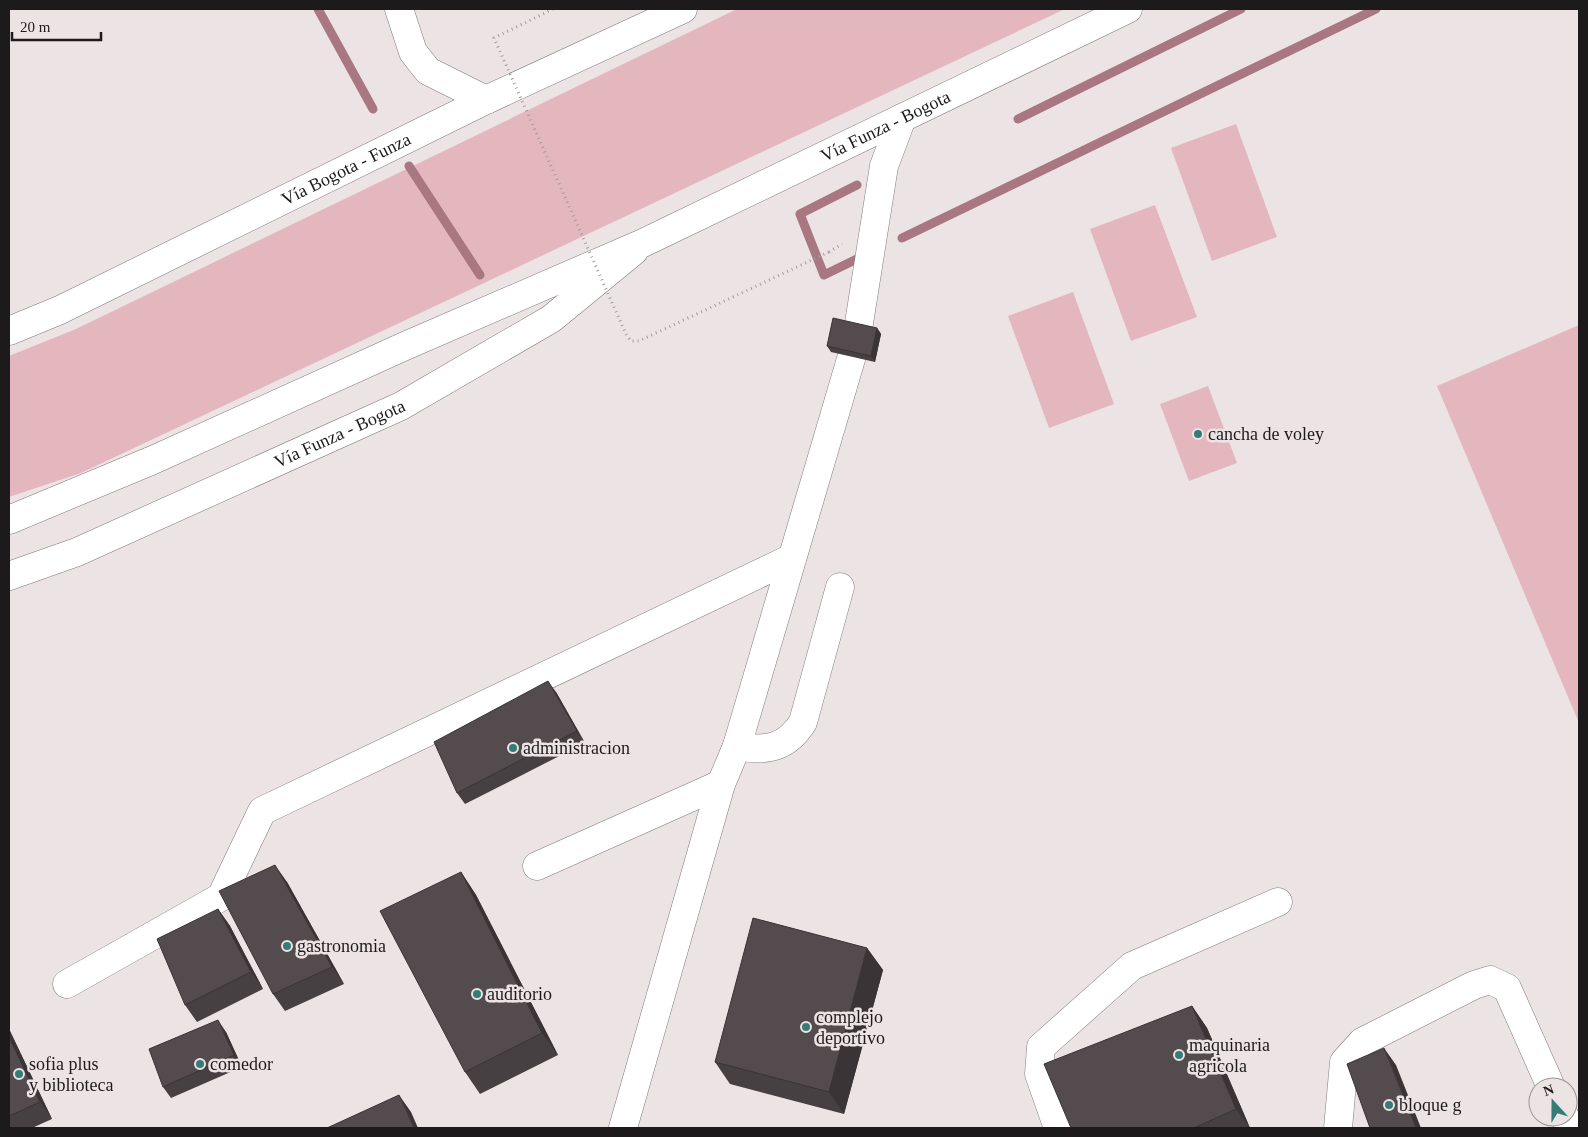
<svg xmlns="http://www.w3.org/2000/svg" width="1588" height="1137" viewBox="0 0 1588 1137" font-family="'Times New Roman',serif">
	<rect width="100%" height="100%" fill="#ece3e4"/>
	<g fill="#e4b7bf">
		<polygon points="737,9 1065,9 81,473 9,497 9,356 76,329"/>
		<polygon points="1236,124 1277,237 1212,261 1171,148"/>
		<polygon points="1155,205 1197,317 1131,341 1090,229"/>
		<polygon points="1073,292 1114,404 1049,428 1008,316"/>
		<polygon points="1579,325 1579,723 1437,386"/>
		<polygon points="1208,386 1237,463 1189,481 1160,404"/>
	</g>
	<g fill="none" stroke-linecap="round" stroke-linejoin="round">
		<g stroke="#a97781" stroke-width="9">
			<polyline points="318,9 373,109"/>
			<polyline points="1018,119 1241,9"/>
			<polyline points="409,166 480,275"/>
			<polyline points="857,185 800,214 824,275 863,256"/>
			<polyline points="902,238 1376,9"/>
		</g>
		<g stroke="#827a7c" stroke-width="29">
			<g id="minor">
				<polyline points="399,9 413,52 428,71 486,100"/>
				<path id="s1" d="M 9,576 L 77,552 L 401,406 L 551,319 L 634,251"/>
				<path d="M 737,746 C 766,752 787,748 803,722 L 840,587"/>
				<polyline points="537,866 721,784"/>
				<polyline points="67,984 221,897 262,811 792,558"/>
				<polyline points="1565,1117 1570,1128"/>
				<polyline points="623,1128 721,784 737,746 856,342 884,166 902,118"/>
				<polyline points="1058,1128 1039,1074 1041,1047 1132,966 1278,902"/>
				<polyline points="1338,1128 1344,1062 1362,1042 1474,985 1490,980 1507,988 1551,1087"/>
			</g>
		</g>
		<g stroke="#827a7c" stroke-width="29">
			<g id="major">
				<path id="s2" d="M 9,331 L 60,310 L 486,100 L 683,9"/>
				<path id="s3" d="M 9,520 L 153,460 L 405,346 L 643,243 L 1128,9"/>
			</g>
		</g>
		<polyline stroke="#a39c9d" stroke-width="3" stroke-dasharray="1 4" stroke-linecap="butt" points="829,252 842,244"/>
		<use href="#minor" stroke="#fff" stroke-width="28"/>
		<use href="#major" stroke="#fff" stroke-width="28"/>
		<polyline stroke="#a39c9d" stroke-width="3" stroke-dasharray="1 4" stroke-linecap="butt" points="553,9 494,38 626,334 631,341 639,341 829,252"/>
	</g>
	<g fill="#474042">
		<polygon points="877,328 881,334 875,362 831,352 827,346"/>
		<polygon points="556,692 585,743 465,804 457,793"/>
		<polygon points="461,872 476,895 558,1055 480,1094 465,1072"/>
		<polygon points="287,882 344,984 285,1011 273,994"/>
		<polygon points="218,909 230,926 263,989 197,1022 185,1005"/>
		<polygon points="867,948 883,970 844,1114 730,1084 715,1062"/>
		<polygon points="1192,1006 1207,1028 1250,1128 1071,1128"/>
		<polygon points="9,1029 52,1119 32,1128 9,1128"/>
		<polygon points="226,1032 242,1067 171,1098 163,1087"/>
	</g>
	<g fill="#3a3436">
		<polygon points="877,328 881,334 875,362 871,356"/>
		<polygon points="548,681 556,692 585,743 577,731"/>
		<polygon points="275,865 287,882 344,984 332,967"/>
		<polygon points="461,872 476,895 558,1055 542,1033"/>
		<polygon points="218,909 230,926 263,989 251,972"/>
		<polygon points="867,948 883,970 844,1114 829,1092"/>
		<polygon points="1192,1006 1207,1028 1250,1128 1236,1109"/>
		<polygon points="218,1020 226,1032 242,1067 234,1055"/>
		<polygon points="9,1029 52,1119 40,1102 9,1037"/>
		<polygon points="1384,1048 1396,1065 1421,1128 1416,1128"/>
		<polygon points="399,1095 411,1112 418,1128 414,1128"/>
	</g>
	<g fill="#534b4d" stroke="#3a3436">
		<polygon points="833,318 877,328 871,356 827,346"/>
		<polygon points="548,681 577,731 457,793 434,742"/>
		<polygon points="275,865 332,967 273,994 219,891"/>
		<polygon points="461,872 542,1033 465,1072 380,911"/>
		<polygon points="218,909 251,972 185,1005 157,939"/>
		<polygon points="753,918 867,948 829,1092 715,1062"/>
		<polygon points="1192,1006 1236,1109 1194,1128 1071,1128 1044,1064"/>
		<polygon points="218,1020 234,1055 163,1087 149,1049"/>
		<polygon points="9,1037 40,1102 9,1116"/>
		<polygon points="1384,1048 1416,1128 1370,1128 1347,1064"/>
		<polygon points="399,1095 414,1128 327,1128"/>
	</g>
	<g fill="#357c75" stroke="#ece3e4" stroke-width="2">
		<circle cx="1198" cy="434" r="5"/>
		<circle cx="513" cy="748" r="5"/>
		<circle cx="287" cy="946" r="5"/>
		<circle cx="477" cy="994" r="5"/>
		<circle cx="806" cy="1027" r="5"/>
		<circle cx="1179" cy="1055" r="5"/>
		<circle cx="200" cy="1064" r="5"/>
		<circle cx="19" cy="1074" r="5"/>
		<circle cx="1389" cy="1105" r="5"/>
	</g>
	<g text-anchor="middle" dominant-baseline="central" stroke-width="5" stroke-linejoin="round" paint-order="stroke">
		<g font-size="18" fill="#1d1a1b" stroke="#ece3e4">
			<text stroke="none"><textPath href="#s3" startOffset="961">Vía Funza - Bogota</textPath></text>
			<text stroke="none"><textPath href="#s2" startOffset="374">Vía Bogota - Funza</textPath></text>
			<text stroke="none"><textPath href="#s1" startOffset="360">Vía Funza - Bogota</textPath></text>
		</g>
		<g font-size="18" fill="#1d1a1b" stroke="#ece3e4" text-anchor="start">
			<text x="1208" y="434">cancha de voley</text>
			<text x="523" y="748">administracion</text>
			<text x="297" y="946">gastronomia</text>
			<text x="487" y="994">auditorio</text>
			<text x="816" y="1017">complejo<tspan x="816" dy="21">deportivo</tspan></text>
			<text x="1189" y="1045">maquinaria<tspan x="1189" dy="21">agricola</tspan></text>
			<text x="29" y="1064">sofia plus<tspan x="29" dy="21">y biblioteca</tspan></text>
			<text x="210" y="1064">comedor</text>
			<text x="1399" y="1105">bloque g</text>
		</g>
	</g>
	<rect width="1588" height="1137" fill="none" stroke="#1d1a1b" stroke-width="20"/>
	<g transform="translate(1553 1102) rotate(339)"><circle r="24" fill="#ece3e4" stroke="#999394"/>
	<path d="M0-4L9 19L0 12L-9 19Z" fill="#357c75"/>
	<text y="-8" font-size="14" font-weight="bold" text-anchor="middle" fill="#1d1a1b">N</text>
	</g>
	<path d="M12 32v8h89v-8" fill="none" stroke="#1d1a1b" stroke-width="2.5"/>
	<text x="20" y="32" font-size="15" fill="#1d1a1b" stroke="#ece3e4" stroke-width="4" paint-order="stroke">20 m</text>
</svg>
